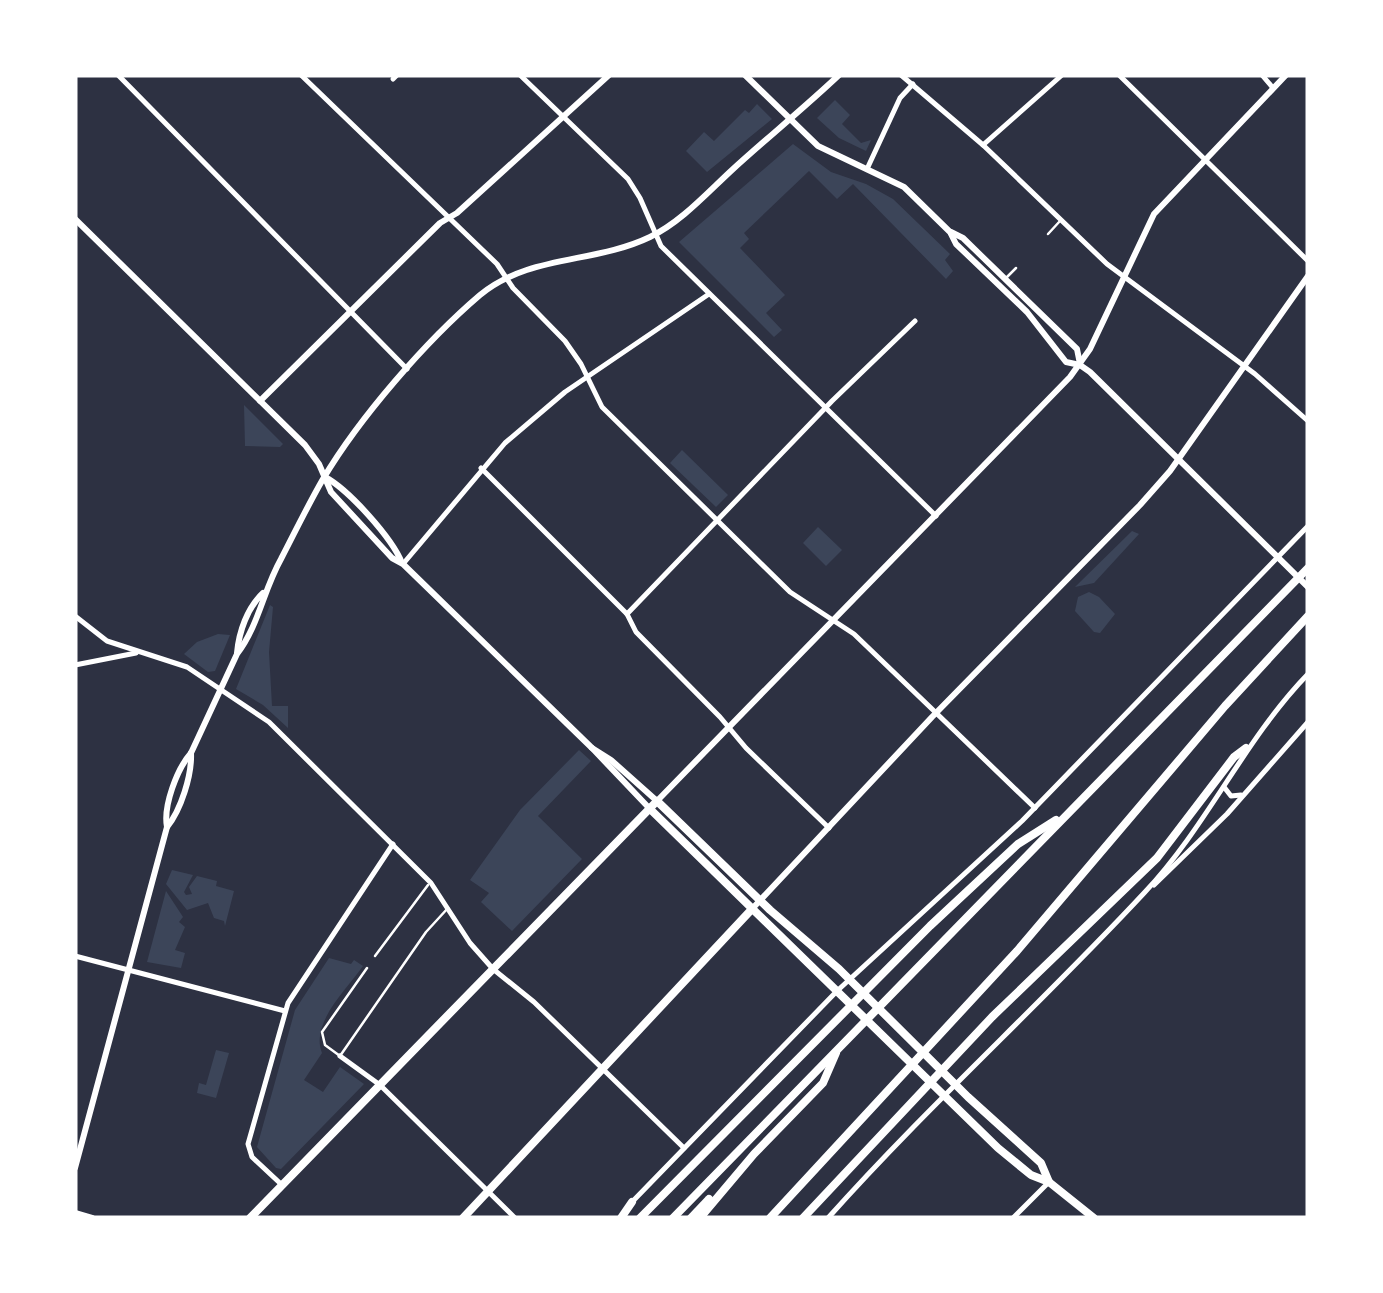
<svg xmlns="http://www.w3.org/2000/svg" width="1383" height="1293" viewBox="0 0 1383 1293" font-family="'Playfair Display',serif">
	<rect width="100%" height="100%" fill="#2d3142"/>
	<g fill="#3c4559">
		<polygon points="835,100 850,115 842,124 861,143 871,140 866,151 839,138 817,118"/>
		<polygon points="757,104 772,119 707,172 686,151 704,132 714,141 745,110 749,113"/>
		<polygon points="793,144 831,172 866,184 893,199 950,254 945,260 953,271 946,279 853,184 837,199 809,171 744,233 749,239 740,248 785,295 766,313 782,330 774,337 679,242"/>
		<polygon points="244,405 283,444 280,447 245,446"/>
		<polygon points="682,450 728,495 716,507 670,463"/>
		<polygon points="818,527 842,550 826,566 803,543"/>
		<polygon points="1132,531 1139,534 1094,583 1075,587"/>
		<polygon points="1089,592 1099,597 1115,614 1100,633 1094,632 1075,611 1078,597"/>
		<polygon points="270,605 273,607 269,652 272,706 288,706 288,728 263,705 236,689"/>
		<polygon points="218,634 230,635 215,671 208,672 184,654 197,642"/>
		<polygon points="579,750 591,761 538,816 582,859 512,931 481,902 489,893 470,880 520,810"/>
		<polygon points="172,870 193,875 184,892 186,895 192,894 189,887 197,876 217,881 216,886 234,891 225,926 224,921 214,918 208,903 187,910 166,884"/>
		<polygon points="166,891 183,917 179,922 185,927 175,950 185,953 181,968 147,962"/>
		<path d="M 329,958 L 351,964 L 354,960 L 363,966 C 347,989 310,1023 322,1053 L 304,1080 L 323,1092 L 340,1067 L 364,1084 L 281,1169 L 276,1168 L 257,1147 L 295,1010 Z"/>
		<polygon points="216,1050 229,1053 216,1098 197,1093 199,1083 206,1085"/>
	</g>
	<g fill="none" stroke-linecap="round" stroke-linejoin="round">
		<g stroke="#fff" stroke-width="2.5">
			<polyline points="1048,234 1060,221"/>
			<polyline points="1006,278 1016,268"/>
			<polyline points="375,956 428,885"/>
			<polyline points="367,968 322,1032 325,1045 340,1056 426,932 448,908"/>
		</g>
		<g stroke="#fff" stroke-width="5">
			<polyline points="118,75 407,369"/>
			<polyline points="301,75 497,264 513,288 565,341 581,364 602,407 790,592 854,634 1035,808"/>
			<polyline points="520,75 628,179 640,198 661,246 936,516"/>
			<polyline points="901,75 983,145 1107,264 1255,374 1308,421"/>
			<polyline points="1119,75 1308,261"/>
			<polyline points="1262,75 1273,88"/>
			<polyline points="393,79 397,75"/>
			<polyline points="983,145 1062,75"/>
			<polyline points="867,169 900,98 913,84"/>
			<polyline points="481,468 627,614 636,632 720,717 746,748 829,828"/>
			<polyline points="403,564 505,443 565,392 709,294"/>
			<polyline points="627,614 832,401 915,321"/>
			<polyline points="75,616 107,641 187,667 269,722 431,883 470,943 493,969 534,1002 684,1148"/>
			<polyline points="75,665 136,653"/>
			<polyline points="1224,787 1231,796 1241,795"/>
			<polyline points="75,956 285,1011"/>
			<polyline points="340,1056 380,1085 515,1218"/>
			<polyline points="282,1185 252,1157 248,1144 288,1003 393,844"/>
			<polyline points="1013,1218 1049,1182"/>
		</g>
		<g stroke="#fff" stroke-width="5">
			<polyline points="1154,885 1227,814 1308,722"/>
			<polyline points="632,1202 837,991 1022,821 1308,526"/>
			<path d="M 828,1218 C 929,1105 1042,1003 1145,892 C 1208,825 1244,740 1308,674"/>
		</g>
		<g stroke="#fff" stroke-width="6">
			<polyline points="745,75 818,146 904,187 950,232 956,244 1027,312 1066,362 1080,365 1090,372 1308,587"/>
			<polyline points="75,219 305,445 319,464 331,492 392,558 403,564 592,748 650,809"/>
			<polyline points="951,232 963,238 1077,349 1080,364"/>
			<polyline points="260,401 440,223 457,213 609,75"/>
			<path d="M 325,477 C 349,490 392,538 402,563"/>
			<path d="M 237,653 C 239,632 247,608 263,593"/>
			<polyline points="592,748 611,760 657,801 1070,377 1090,349 1154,214 1286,75"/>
			<path d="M 167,827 C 163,806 177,769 191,753 L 237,654 C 259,625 263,591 281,559 C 295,532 308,505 323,479 C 360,417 426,341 480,295 C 530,254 594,264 650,237 C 681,222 706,194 732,170 C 767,138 804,108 839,75"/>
			<polyline points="752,909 932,717 1140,505 1170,471 1308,276"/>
			<path d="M 75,1168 L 167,827 C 181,810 192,775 191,753"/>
			<polyline points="75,1213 92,1218"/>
		</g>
		<g stroke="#fff" stroke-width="8">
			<polyline points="650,809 998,1148 1031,1175 1049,1182 1094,1218"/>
			<polyline points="250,1218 657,801 770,910 839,969 968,1097 1041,1163 1049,1182"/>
			<polyline points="463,1218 752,909"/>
		</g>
		<g stroke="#fff" stroke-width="8">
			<polyline points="621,1218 632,1202"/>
			<polyline points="640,1218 930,926 1018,844 1056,820"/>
			<polyline points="673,1218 1308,568"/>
			<polyline points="691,1218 709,1199"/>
			<polyline points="700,1218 754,1154 823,1083 836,1053"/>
			<polyline points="770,1218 1017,951 1225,706 1308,616"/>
			<polyline points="803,1218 992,1017 1157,858 1234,757 1246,748"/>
		</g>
	</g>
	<rect width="1383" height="1293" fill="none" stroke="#ffffff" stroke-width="155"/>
</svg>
